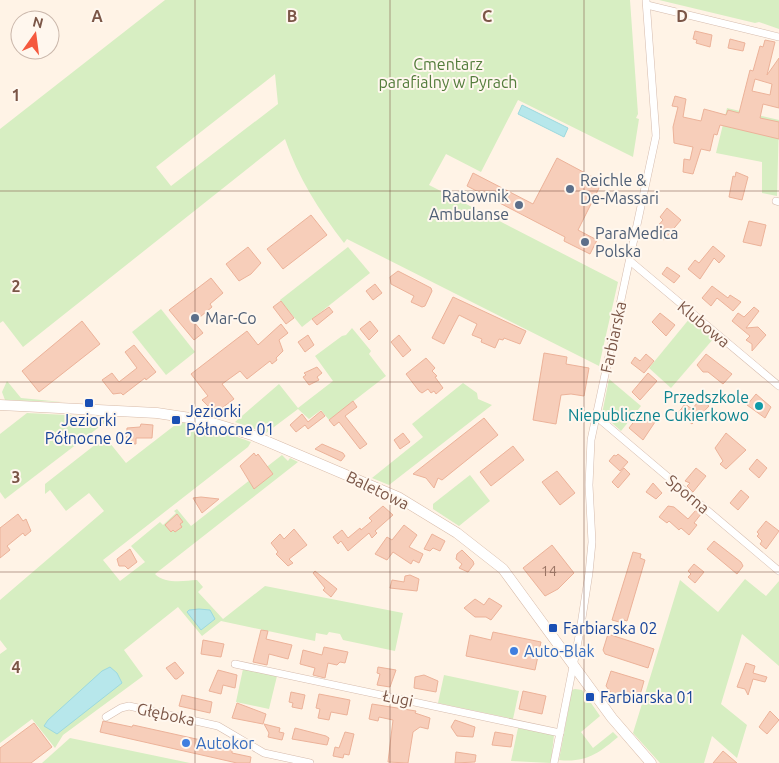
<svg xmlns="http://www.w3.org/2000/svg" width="779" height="763" viewBox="0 0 779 763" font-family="Ubuntu,sans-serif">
	<rect width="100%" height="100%" fill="#fff3e6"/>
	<g fill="#d7eec2" fill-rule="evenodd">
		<path d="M 165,0 L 630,0 L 638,114 L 636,118 L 639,119 L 633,157 L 518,100 L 481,172 L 446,154 L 429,185 L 618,282 L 599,366 L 347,239 L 344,243 C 319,210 298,178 285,139 L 23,347 L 3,321 L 0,323 L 0,129 ZM 275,74 L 278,104 L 171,186 L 156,167 Z"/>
		<polygon points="659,0 779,0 779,29 759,22 755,23"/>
		<polygon points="727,108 779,120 777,196 762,193 762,162 716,153"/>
		<polygon points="348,247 370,273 302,327 280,300"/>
		<polygon points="161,309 195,352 166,375 132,332"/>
		<polygon points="690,318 714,338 671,388 649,368"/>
		<polygon points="352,328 371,351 369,354 386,376 329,420 321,410 309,419 298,409 266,433 235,422 279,384 298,408 333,381 315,356 342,336 346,335"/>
		<polygon points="609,379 641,406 621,431 602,414"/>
		<polygon points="7,381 21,398 62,402 5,400 2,392"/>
		<polygon points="463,383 477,393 478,399 492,405 389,485 372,478 423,437 412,424"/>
		<polygon points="27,413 106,417 107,421 5,499 0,492 0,434"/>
		<path d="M 179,422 L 194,424 L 197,428 C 208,424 239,438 251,442 L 248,447 L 103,560 L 120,581 L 145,562 L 131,546 L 160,522 L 163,525 L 176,513 L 174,511 L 177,509 L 191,526 L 282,455 L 288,461 L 290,458 L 298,462 L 155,574 C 164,584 184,581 197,580 L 203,587 L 198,592 L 223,619 L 265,586 L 403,613 L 395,651 L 343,640 L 340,634 L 329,632 L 327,635 L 316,633 L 315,641 L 221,621 L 202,636 L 178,607 L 124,650 L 143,676 L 63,735 L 55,748 L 32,719 L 0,743 L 0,654 L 7,649 L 0,640 L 0,600 L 104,511 L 89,493 L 66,511 L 50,490 L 45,494 L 45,484 L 105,437 L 126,463 Z"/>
		<polygon points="470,475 490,501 459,526 433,509 433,504"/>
		<polygon points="745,579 766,596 779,581 779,666 742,634 721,704 747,725 737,758 712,736 704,763 660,763 633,733 680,580 718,612"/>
		<polygon points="243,669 277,676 269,709 236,702"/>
		<polygon points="444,675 519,691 513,719 438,703"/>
		<path d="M 575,689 L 582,690 L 600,716 L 581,732 L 593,748 L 613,732 L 618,737 C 599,753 586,763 559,760 L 572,690 Z"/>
		<polygon points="518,728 554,735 551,763 511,761"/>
		<polygon points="70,738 190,763 42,763"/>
	</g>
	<g fill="#b7e7eb" stroke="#9cd9de">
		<polygon points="522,105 568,128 564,137 518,114"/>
		<polygon points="199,609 210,610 215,619 201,630 187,612 189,610"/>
		<polygon points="110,667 117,673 122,683 57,734 44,726 48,720 102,671"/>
	</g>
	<g fill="#f7ceba" stroke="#ecb299" fill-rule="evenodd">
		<polygon points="695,31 712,35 710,47 696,43 697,40 693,39"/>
		<polygon points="730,39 745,43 743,51 728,48"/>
		<path d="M 765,40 L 775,42 L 767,75 L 779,58 L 779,108 L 763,104 L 760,118 L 779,122 L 779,139 L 720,125 L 717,135 L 714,134 L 710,151 L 701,149 L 693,174 L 683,172 L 684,159 L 690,160 L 693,147 L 674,143 L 673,127 L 678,107 L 672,106 L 675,96 L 686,99 L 683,117 L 701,121 L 704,109 L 726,115 L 728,110 L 739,113 L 750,70 L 753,71 L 760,46 L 763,47 ZM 755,79 L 772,84 L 770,95 L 752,91 Z"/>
		<polygon points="557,158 602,182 578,230 597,240 590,254 564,241 565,237 467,186 473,173 533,204"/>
		<polygon points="736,172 748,177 742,200 729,197 733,176 735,177"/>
		<polygon points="667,208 681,220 664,240 655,233 655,229 663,220 660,217"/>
		<polygon points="311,215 327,235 283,269 267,249"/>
		<polygon points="749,221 766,225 761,246 743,242"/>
		<polygon points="713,246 725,256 719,263 714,258 700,279 688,269 695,260 699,263"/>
		<polygon points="248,247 261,263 251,274 239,281 226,264"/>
		<polygon points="667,267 680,276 674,283 662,274"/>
		<polygon points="398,271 431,288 432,291 425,306 422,307 411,302 414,296 391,284 390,277"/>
		<polygon points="211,278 223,293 210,304 212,307 194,322 203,333 194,340 169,310"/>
		<polygon points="375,284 382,293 373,300 366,291"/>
		<polygon points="712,286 728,298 730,295 741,302 733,311 717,298 711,306 702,298"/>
		<polygon points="453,297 526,331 520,344 504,338 503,340 499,339 495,348 481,342 482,339 472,335 477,324 459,315 444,344 432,338"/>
		<polygon points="281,301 294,318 286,324 273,307"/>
		<polygon points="329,307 333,312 317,325 312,319"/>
		<polygon points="754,307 759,311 746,328 758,327 766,335 752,351 752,344 746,340 750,336 732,321 738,313 744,317"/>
		<polygon points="660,313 675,325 666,336 652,322"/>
		<polygon points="82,321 100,344 39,392 22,371"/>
		<polygon points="370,321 378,331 369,340 360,329"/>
		<polygon points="281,324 288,333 279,340 283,351 276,358 277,360 272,364 270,361 247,379 240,371 222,384 234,399 215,413 202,400 208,396 191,374 247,331 258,345"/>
		<polygon points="308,335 314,345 305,352 298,342"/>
		<polygon points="399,335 411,350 403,357 391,342"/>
		<polygon points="134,345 156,372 146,380 145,378 123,395 121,393 113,394 102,380 112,373 119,382 137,368 125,352"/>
		<polygon points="544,353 567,357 566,364 589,368 584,396 571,394 561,395 556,424 533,420"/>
		<polygon points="646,354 654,361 644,373 631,363 635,357 640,361"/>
		<polygon points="706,354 732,374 723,384 708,372 703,372 697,365"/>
		<polygon points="426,358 435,368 432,371 437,376 435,377 443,388 436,394 434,391 431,393 428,389 422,393 419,391 406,374"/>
		<polygon points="317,367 322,373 317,377 319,380 309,385 303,377 306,375 304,373"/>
		<polygon points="648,373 657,381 640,400 632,392"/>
		<polygon points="756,394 771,407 765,418 747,405"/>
		<polygon points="353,401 357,407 345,416 367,444 360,449 339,422 334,426 329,420"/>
		<polygon points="698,402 702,405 704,402 709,406 692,424 678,413 685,404 692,409"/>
		<polygon points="321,411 325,416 308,429 305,425 296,432 290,425 302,414 308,422"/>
		<polygon points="654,412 659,416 643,440 629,428 640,414 647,420"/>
		<polygon points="484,418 498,435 442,480 438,478 434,488 426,478 413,474"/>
		<polygon points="141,424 153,425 152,438 136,438 136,444 126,443 127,428 140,427"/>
		<polygon points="403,433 410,442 400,449 394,440"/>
		<polygon points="726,433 746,450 726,469 720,464 723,461 715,448"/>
		<polygon points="322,444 343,453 345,456 341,461 315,449"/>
		<polygon points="513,446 524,460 491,486 480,472"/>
		<polygon points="254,453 256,456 258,454 273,474 254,489 240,466"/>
		<polygon points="618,454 628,462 620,471 609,461 614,455 616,456"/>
		<polygon points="757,459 767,468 759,478 749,469"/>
		<polygon points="624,468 630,474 618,488 612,482"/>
		<polygon points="696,468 706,476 693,492 687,486 690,483 685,481"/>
		<polygon points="557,471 575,493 560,505 542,482"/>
		<polygon points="653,483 662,493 656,499 646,492"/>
		<polygon points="741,490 749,497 738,510 730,503"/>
		<polygon points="201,497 219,499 202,513 193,498"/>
		<polygon points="383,506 393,515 375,531 377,533 372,538 369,533 348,551 341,541 338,544 333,537 342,530 348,538 360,528 361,530 372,521 369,518"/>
		<polygon points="668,506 674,507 688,519 696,510 701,514 694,523 697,525 689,535 681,528 679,530 669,521 667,523 659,517"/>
		<polygon points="18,514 23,521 26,519 31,531 25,536 23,533 7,546 10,550 0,558 0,528"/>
		<polygon points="177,514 183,522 180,524 182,527 175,532 173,530 171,532 165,525"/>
		<polygon points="766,521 779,531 766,549 760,544 762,541 757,536 759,534 757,532"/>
		<polygon points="404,525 417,535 409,547 423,554 419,563 413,560 411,564 393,552 387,560 375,554 387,537 392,540"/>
		<polygon points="294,529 307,545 289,559 293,563 288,566 276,554 278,552 271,543 280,534 284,539"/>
		<polygon points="432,534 445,541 440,551 433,548 430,551 424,549"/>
		<polygon points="714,541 741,562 743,566 737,574 707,549"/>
		<polygon points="552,545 574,573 558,589 545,596 523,568"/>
		<polygon points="130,549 137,562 128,569 125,566 119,566 117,559"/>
		<polygon points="462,550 473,561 474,564 468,572 459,568 462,564 456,559 457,554"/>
		<polygon points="633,552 641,554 640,558 645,560 627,621 624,620 623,623 612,620"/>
		<polygon points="694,564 704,572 695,583 688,577 691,574 688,571"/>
		<polygon points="315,571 337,589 331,597 323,590 325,588 313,573"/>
		<polygon points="410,575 419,579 417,591 390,588 392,580 404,582 405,576"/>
		<polygon points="489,598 502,606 491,620 486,617 475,617 464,608 475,599 484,605"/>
		<polygon points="261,630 268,631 266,639 292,645 288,659 269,654 267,665 253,662"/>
		<polygon points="493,632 541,642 535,670 466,656 470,635 491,640"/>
		<polygon points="608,634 654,649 648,668 605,654 603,650"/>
		<polygon points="203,640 224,644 221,657 201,654"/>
		<polygon points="324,647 348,652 345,663 340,662 337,665 328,663 325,678 313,675 315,668 300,664 303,650 322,655"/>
		<polygon points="175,662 184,673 177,679 175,679 166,668"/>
		<polygon points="746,663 755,666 753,673 767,677 765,682 753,679 748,695 745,689 737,687"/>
		<polygon points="378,667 396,670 390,687 377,685 380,674 377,673"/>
		<polygon points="218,670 237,675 235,688 223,685 221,694 209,691"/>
		<polygon points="611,671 644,681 638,702 612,694 606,686"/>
		<polygon points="424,675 438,681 436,692 414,688 415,677"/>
		<polygon points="523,691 546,696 542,714 519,709"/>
		<polygon points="291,692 305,695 302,709 292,707 293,703 289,702"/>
		<polygon points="319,694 350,700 347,715 331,712 329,720 318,718 320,709 316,708"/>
		<polygon points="182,695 212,702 210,713 179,706"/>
		<polygon points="237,703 266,714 263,724 232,718"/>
		<polygon points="372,704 416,711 415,713 430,718 428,729 420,727 413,732 408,763 388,762 393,720 379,717 378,721 369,719"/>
		<polygon points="770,711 779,720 767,734 759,727"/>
		<polygon points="455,720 475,727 473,737 457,736 451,727"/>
		<polygon points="103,721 132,727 133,725 228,746 228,749 232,750 232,753 251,757 250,763 237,763 100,732"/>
		<polygon points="34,723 52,747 31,763 0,763 0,748"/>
		<polygon points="264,724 280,728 279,732 284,733 282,740 268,737 269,733"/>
		<polygon points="295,728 326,736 329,738 327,745 292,739"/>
		<polygon points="345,732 354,734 349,755 344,754 343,758 333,756 335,747 339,748"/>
		<polygon points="495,732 513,735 511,747 492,745"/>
		<polygon points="723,751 737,763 713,763"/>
		<polygon points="456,752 476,755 475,762 455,763"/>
	</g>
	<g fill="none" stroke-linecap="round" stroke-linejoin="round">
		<g stroke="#d5bbad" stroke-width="8">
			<g id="street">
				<polyline points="647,5 779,37"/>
				<polyline points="776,201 779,202"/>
				<polyline points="630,261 779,386"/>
				<polyline points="597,417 779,571"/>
				<polyline points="235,664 560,733"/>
				<polyline points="106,717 121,708 129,706 218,726 264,753 310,763"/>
				<polyline points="554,763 580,631 589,573 592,542 589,485 591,440 656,136 646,0"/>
			</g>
		</g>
		<g stroke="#d8bba9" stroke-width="11">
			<polyline id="secondary" points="0,405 157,413 203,420 252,435 398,497 457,533 503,569 612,718 651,763"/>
		</g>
		<use href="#street" stroke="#fff" stroke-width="7"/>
		<use href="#secondary" stroke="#fff" stroke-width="10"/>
	</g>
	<path fill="none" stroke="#7b5647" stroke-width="1" stroke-opacity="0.55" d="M 195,0 L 195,763M 390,0 L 390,763M 584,0 L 584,763M 0,191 L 779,191M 0,382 L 779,382M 0,572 L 779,572"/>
	<g fill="#5c6f8a" stroke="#fff7ee" stroke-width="2">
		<circle cx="570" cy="189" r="5"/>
		<circle cx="519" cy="205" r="5"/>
		<circle cx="585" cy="242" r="5"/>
		<circle cx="195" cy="318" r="5"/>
	</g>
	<g fill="#1a4fb4" stroke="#fff7ee" stroke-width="2">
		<rect x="84" y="398" width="10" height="10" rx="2.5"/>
		<rect x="171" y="415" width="10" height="10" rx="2.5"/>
		<rect x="548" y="623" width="10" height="10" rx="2.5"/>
		<rect x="585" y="692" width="10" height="10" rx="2.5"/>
	</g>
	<circle fill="#0f9aa8" stroke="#fff7ee" stroke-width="2" cx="759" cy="406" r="5"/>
	<g fill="#3f7fe0" stroke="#fff7ee" stroke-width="2">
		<circle cx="514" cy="651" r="5"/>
		<circle cx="186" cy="743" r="5"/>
	</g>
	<g text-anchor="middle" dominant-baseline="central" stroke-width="4" stroke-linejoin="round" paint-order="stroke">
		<g font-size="14" fill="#9a7464">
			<text x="549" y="571">14</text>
		</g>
		<g font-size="16" fill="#537c3b" stroke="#fff7ee">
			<text x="448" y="64">Cmentarz<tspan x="448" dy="18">parafialny w Pyrach</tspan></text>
		</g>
		<g font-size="16" fill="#4e5e75" stroke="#fff7ee" text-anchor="start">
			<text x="580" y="180">Reichle &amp;<tspan x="580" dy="18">De-Massari</tspan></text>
			<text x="509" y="196" text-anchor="end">Ratownik<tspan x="509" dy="18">Ambulanse</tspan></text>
			<text x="595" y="233">ParaMedica<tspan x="595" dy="18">Polska</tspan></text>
			<text x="205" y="318">Mar-Co</text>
		</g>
		<g font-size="16" fill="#7b5647" stroke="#fff7ee">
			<text transform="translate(704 324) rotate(40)">Klubowa</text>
			<text transform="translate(613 337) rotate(-78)">Farbiarska</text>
			<text transform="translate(378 490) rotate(26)">Baletowa</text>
			<text transform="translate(688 494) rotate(40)">Sporna</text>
			<text transform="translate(398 698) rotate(12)">Ługi</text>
			<text transform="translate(166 714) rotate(12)">Głęboka</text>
		</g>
		<g font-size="16" fill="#0d838f" stroke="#fff7ee" text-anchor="end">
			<text x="749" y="397">Przedszkole<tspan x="749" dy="18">Niepubliczne Cukierkowo</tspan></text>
		</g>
		<g font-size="16" fill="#164399" stroke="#fff7ee" text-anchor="start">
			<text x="186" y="411">Jeziorki<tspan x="186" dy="18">Północne 01</tspan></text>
			<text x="89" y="420" text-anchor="middle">Jeziorki<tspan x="89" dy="18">Północne 02</tspan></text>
			<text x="563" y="628">Farbiarska 02</text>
			<text x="600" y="697">Farbiarska 01</text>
		</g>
		<g font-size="16" fill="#366cbe" stroke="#fff7ee" text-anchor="start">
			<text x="524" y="651">Auto-Blak</text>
			<text x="196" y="743">Autokor</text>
		</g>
	</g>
	<g font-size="16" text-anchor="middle" font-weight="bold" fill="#7b5647" stroke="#fff7ee" stroke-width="4" stroke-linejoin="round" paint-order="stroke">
		<text x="97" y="22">A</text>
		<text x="292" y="22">B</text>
		<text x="487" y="22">C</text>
		<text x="682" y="22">D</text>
		<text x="16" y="101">1</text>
		<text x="16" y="292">2</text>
		<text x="16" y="483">3</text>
		<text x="16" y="673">4</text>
	</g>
	<g transform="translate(35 35) rotate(14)"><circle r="24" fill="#fff7ee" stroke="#cab7ab"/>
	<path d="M0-4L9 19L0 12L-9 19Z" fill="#f5593e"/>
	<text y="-8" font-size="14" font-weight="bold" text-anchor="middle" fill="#7b5647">N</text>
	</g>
</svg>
